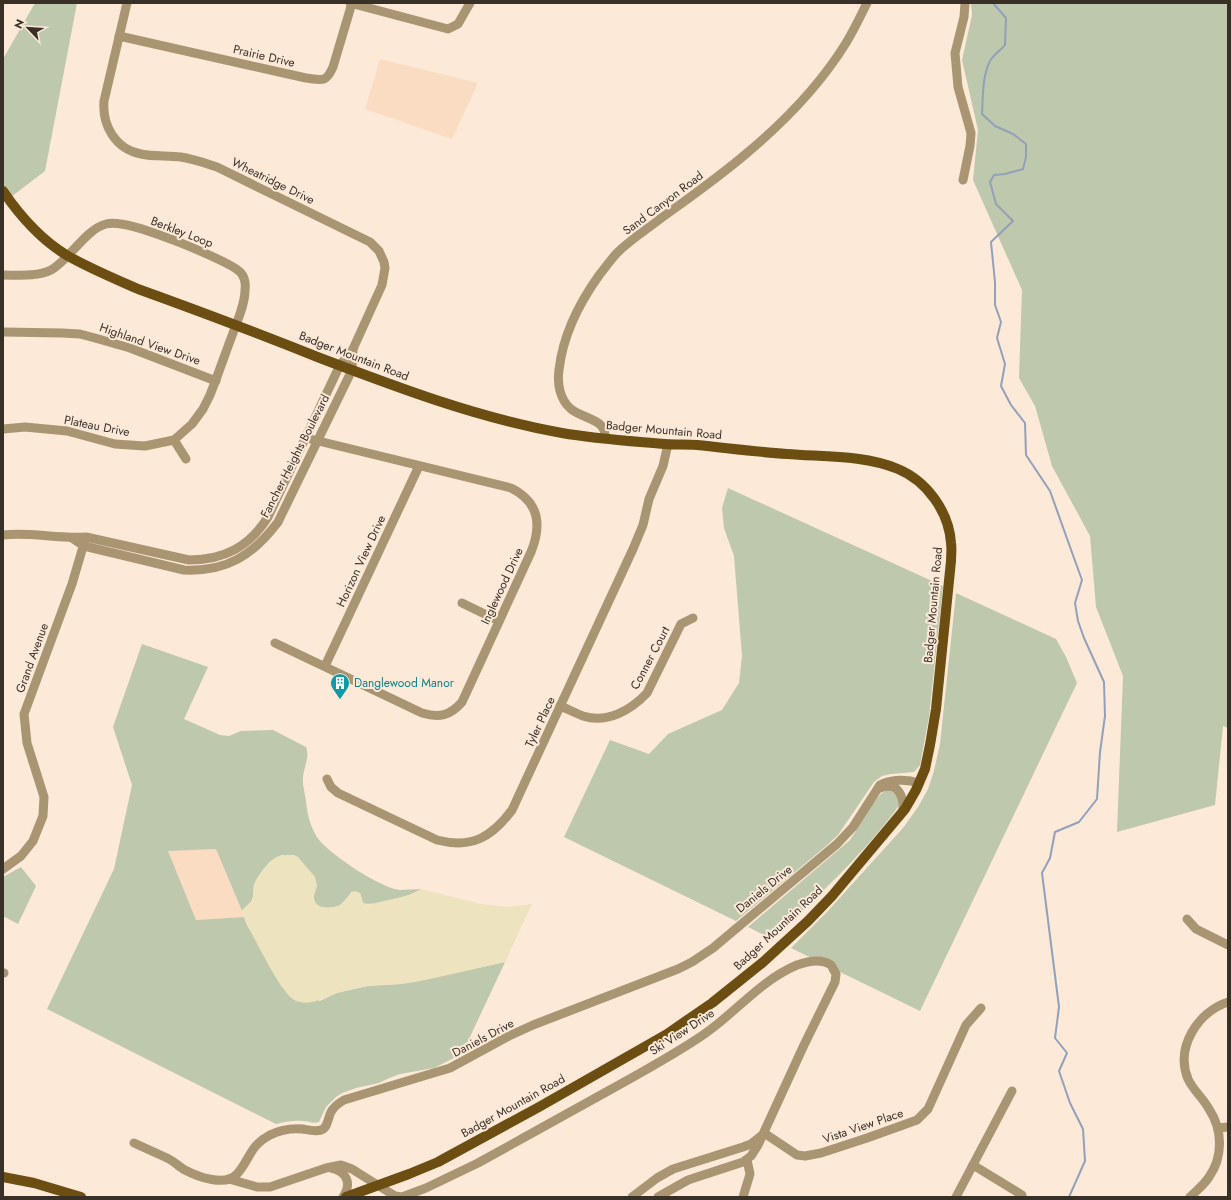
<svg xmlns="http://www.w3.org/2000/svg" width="1231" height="1200" viewBox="0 0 1231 1200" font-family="Jost,sans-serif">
	<rect width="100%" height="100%" fill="#fce9d8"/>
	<g fill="#fadcc2">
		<polygon points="380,59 478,83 452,139 365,109"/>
		<polygon points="216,848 244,917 196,920 167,851"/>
	</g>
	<g fill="#bec8ac">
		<polygon points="35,3 77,3 45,171 11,197 3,184 3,59"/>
		<polygon points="971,3 1228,3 1228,728 1223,726 1215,805 1117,832 1123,676 1096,607 1090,536 1052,466 1035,406 1019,378 1022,290 973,180 978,130 962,60 972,15"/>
		<polygon points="728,488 943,586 929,717 920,765 914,772 891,774 882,776 874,782 838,835 825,847 736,921 564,837 610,740 649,754 668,734 722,710 739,683 742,656 734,556 724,528 722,508"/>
		<polygon points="956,593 1056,639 1066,657 1077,683 920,1011 791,948 826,913 903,828 918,807 928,789 934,771 940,744"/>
		<path d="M 142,644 L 208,667 L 184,719 L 220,735 L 229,736 L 241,731 L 273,730 L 306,747 C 310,757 304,767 303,777 C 302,784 305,793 306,801 C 307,814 311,830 320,841 C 333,856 380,888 400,890 C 406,890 414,889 421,889 C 412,896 374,907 363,903 L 360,893 C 356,895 351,895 348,897 C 344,900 343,904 338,906 C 331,909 315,909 314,899 C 313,895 315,882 315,877 L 294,855 L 282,855 C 272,863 259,871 254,885 C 253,889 254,895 252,900 C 249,905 245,906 242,911 L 216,849 L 168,851 L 196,920 L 244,917 L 247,925 L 282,987 L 320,1001 L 336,993 L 368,986 L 400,984 L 418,981 L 505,962 L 462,1054 L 434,1068 L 400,1074 L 387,1079 L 379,1083 L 356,1088 L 342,1093 L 336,1097 L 326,1107 L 319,1122 C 313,1124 308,1121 303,1121 C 293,1120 285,1122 276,1124 L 47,1009 L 114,869 L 132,785 L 113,727 Z"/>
		<path d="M 887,790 L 896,793 L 899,802 L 898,807 C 862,856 816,898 772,939 L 748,927 L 850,840 C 860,827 873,796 887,790 Z"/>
		<polygon points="21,867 36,886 18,924 3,916 3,877"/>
	</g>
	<path fill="#ede3be" d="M 282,855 L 294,855 L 298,857 L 315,877 L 317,886 L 313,899 C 315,902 316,905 319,906 C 326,909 339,908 344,902 C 346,899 349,895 351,892 L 355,891 L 360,893 L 363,903 L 367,905 L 410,895 L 421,889 L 481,904 L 507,907 L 532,904 L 505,962 C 471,969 436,979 401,984 C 390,985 379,984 367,986 C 359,987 350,990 341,992 C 326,996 310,1008 294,1000 C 280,992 249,929 242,911 C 245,906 249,905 252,900 C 254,895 253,889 255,884 C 259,873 270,858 282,855 Z"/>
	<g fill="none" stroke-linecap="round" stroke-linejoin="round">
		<path stroke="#92a1ba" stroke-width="2" d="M 993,3 L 1006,18 L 1005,45 C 1001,50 993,55 990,61 C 982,77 983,97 982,114 L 995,126 L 1013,134 L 1026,144 L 1026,157 L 1023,169 L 1005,174 L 994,175 L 990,182 L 996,204 L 1013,221 L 991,242 L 995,282 L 995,305 L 1001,322 L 997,338 L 1005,364 L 1001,386 L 1011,405 L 1025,423 L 1026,455 L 1050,491 L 1074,558 L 1082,580 L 1075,603 L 1078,621 L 1084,638 L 1104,682 L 1105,716 L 1100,752 L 1097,799 L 1079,822 L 1055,832 L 1050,858 L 1042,873 L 1059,1007 L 1055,1038 L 1067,1053 L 1059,1071 L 1070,1103 L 1083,1129 L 1085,1161 L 1069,1197"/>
		<g stroke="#aa9572" stroke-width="9">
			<polyline points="350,3 448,29 458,24 470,3"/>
			<path d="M 119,36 L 306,78 C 322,80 326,83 333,67 L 352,3"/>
			<polyline points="963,180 970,146 971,133 958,87 955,53 964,17 965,3"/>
			<path d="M 3,275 C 18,275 37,277 51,270 C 68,261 86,229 106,224 C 123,220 159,235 176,241 C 188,246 234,264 241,273 C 245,278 246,283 245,290 C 245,304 238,319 233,333 C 225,354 218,375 210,395 L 203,409 L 192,424 L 174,440 L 145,446 L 115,444 L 67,431 L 25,427 L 3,429"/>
			<polyline points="3,332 62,333 80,334 95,338 130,348 216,381"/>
			<path d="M 605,438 C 607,419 583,419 571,409 C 560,400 557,384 559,370 C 563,334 579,303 600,274 C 606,267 611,259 617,253 C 630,240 646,230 660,219 C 689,198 719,177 747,153 C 784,122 820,85 846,43 C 854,30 860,17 867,3"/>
			<polyline points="174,440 186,459"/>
			<path d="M 3,535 C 31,532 58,539 86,537 L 189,560 C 224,560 249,547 268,517 L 340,365 L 353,349 L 382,285 L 385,268 L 384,262 L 379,251 L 370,242 L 217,167 C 205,163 194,159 181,157 C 168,155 154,157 141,154 C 115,149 102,125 104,101 L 127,3"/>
			<path d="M 72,538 L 84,546 L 184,570 C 227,572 253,555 278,522 L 352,370 L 353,349"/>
			<polyline points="462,603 499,621"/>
			<path d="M 275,643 L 422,713 C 439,718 450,716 462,702 L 531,552 C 542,525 539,502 511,488 L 306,438"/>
			<polyline points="325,666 419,466"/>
			<path d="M 560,706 C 568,709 575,713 583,716 C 607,724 631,710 647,693 L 681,624 L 693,618"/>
			<path d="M 327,779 L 331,787 L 338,793 L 437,840 C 472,849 492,837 512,810 L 633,549 L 643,525 L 649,499 L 663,466 L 668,444"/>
			<path d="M 880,788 C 898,781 904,796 903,811"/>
			<polyline points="3,869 21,856 33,841 43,816 44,797 27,743 24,714 72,584 85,540"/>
			<polyline points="1187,919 1196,929 1228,945"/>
			<polyline points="3,973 4,973"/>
			<polyline points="1218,1128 1228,1127"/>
			<polyline points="764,1133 797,1155 805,1156 821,1153 867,1138 917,1120 928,1109 966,1025 981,1008"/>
			<path d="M 134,1143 C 145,1148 156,1153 167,1158 C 174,1161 179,1167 185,1170 C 198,1177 226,1187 237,1174 C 250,1160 249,1146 270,1135 C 280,1130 292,1128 303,1129 C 308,1130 316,1132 321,1130 C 328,1128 328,1117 331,1112 C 334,1106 339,1103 344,1100 L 450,1068 L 509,1036 L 533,1025 L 678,969 L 692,962 L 713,948 L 837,844 L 853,827 L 880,785 C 892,779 907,779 919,783"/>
			<polyline points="973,1165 1022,1195"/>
			<path d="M 331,1168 C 347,1171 352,1184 343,1197"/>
			<path d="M 229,1179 L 257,1187 L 270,1187 L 326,1168 L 341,1165 L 352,1169 L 395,1196 L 402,1197 L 426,1188 L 478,1163 C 521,1139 565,1115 608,1091 C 639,1074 670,1057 700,1037 C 734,1015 759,981 797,965 C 808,961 821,958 831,965 L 836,974 L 835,982 L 804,1045 L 758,1145 L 751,1156 L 743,1162 L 688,1180 L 658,1197"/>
			<polyline points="632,1197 657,1178 673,1169 743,1147 751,1144 761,1136"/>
			<polyline points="743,1197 750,1174 747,1160"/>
			<polyline points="956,1197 1012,1091"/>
			<path d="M 1190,1197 C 1196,1191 1204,1185 1209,1177 C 1223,1157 1223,1130 1209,1109 C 1203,1098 1193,1090 1188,1079 C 1175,1047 1198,1012 1228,1002"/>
		</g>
		<g stroke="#6c4e12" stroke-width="10">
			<path d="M 3,191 C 20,216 43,241 68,256 C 91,269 115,279 138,289 C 199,311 260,334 320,358 C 399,388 478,418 562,433 C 596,439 631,441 665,444 C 676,445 686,444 697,445 C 727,448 757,452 787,454 C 824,457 864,455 898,469 C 927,481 949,512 951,543 C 952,549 951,555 951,561 L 936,709 L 930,745 L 925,769 L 916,790 L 905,809 L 832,896 L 808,921 L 762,963 L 712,1003 L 667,1034 L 539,1107 L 438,1162 L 409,1174 L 346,1197"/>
			<polyline points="3,1177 34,1183 81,1197"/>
		</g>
	</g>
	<defs>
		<g id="building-pin" transform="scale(1)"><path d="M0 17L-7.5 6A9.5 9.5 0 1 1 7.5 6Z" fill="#0f9aa8" stroke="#fce9d8"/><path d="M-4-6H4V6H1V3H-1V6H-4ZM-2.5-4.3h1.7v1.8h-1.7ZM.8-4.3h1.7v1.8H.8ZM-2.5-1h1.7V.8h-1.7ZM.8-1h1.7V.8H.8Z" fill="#fff"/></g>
	</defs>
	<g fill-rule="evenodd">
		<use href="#building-pin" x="340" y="683"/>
	</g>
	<g text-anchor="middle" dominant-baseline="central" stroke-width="4" stroke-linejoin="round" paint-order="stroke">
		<g font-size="12" fill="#393028" stroke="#fce9d8">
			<text transform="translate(264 56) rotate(13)">Prairie Drive</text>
			<text transform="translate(273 181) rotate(26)">Wheatridge Drive</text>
			<text transform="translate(663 203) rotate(-37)">Sand Canyon Road</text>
			<text transform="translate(182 232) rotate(21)">Berkley Loop</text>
			<text transform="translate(150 344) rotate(19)">Highland View Drive</text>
			<text transform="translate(354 356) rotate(21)">Badger Mountain Road</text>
			<text transform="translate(97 426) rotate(11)">Plateau Drive</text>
			<text transform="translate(664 430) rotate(5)">Badger Mountain Road</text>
			<text transform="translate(295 456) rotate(-63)">Fancher Heights Boulevard</text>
			<text transform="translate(361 561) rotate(-65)">Horizon View Drive</text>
			<text transform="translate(502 586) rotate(-65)">Inglewood Drive</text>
			<text transform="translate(933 605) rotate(-85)">Badger Mountain Road</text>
			<text transform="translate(32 658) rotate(-70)">Grand Avenue</text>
			<text transform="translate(650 658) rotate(-62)">Conner Court</text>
			<text transform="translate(540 722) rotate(-65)">Tyler Place</text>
			<text transform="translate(764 889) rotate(-39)">Daniels Drive</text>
			<text transform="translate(778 928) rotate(-43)">Badger Mountain Road</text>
			<text transform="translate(682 1032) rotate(-33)">Ski View Drive</text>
			<text transform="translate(483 1038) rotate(-28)">Daniels Drive</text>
			<text transform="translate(513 1106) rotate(-29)">Badger Mountain Road</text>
			<text transform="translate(863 1126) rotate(-19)">Vista View Place</text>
		</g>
		<g font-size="12" fill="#0d838f" stroke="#fce9d8" text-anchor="start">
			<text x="354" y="683">Danglewood Manor</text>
		</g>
	</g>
	<rect width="1231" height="1200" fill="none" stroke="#393028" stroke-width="8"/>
	<g transform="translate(28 28) rotate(295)" stroke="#fce9d8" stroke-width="3" paint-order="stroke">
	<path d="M0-3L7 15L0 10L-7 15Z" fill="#393028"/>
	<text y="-6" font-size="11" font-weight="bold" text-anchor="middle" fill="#393028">N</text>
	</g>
</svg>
